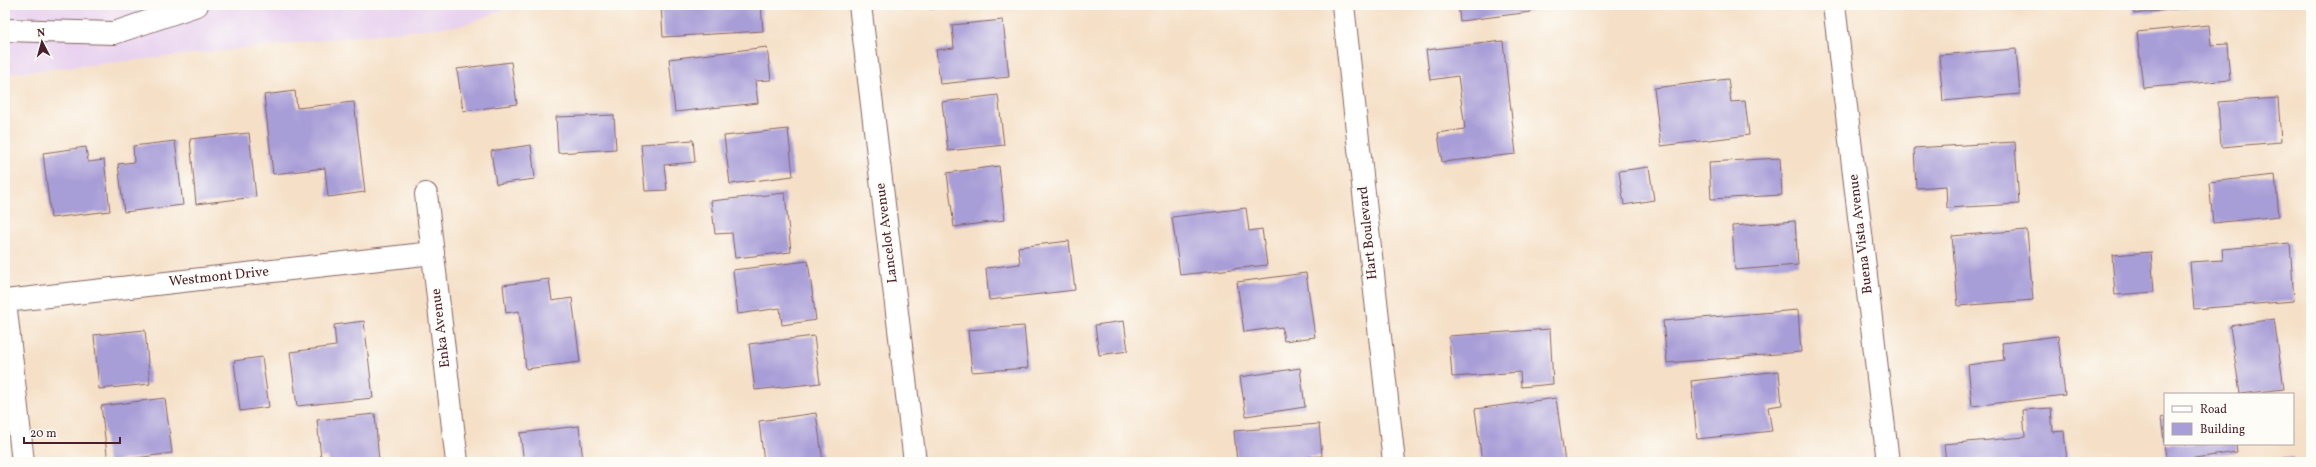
<svg xmlns="http://www.w3.org/2000/svg" width="2316" height="467" viewBox="0 0 2316 467" font-family="Vollkorn,serif">
	<rect width="100%" height="100%" fill="#fdfcf7"/>
	<filter id="ink" filterUnits="userSpaceOnUse"><feTurbulence type="fractalNoise" baseFrequency=".025" numOctaves="2"/><feDisplacementMap in="SourceGraphic" scale="8" xChannelSelector="R" yChannelSelector="G"/><feConvolveMatrix kernelMatrix="1 2 1 2 8 2 1 2 1" color-interpolation-filters="sRGB"/></filter>
	<filter id="wash" filterUnits="userSpaceOnUse"><feTurbulence type="fractalNoise" baseFrequency=".012" numOctaves="4" result="noise"/><feDisplacementMap in="SourceGraphic" scale="16" xChannelSelector="R" yChannelSelector="G"/><feGaussianBlur stdDeviation="0.9" result="paint"/><feColorMatrix in="noise" values="0 0 0 0 0 0 0 0 0 0 0 0 0 0 0 0 0 1.4 0 .05"/><feComposite in="paint" operator="in"/></filter>
	<g filter="url(#wash)">
		<rect width="100%" height="100%" fill="#f5e0c7"/>
		<polygon fill="#e8d2ef" points="5,5 516,5 463,25 5,74"/>
		<g id="blocks">
			<g fill="#a79dd7">
				<polygon points="661,5 761,5 763,31 663,37"/>
				<polygon points="930,5 965,5 965,6 930,9"/>
				<polygon points="1458,5 1531,5 1531,12 1460,21"/>
				<polygon points="2133,5 2200,5 2200,6 2134,14"/>
				<polygon points="1003,20 1009,77 940,84 936,50 954,48 952,25"/>
				<polygon points="2209,25 2211,45 2227,44 2230,80 2143,88 2137,32"/>
				<polygon points="1503,41 1516,154 1442,162 1438,133 1465,129 1458,76 1430,80 1426,50"/>
				<polygon points="767,47 771,80 755,81 758,103 675,112 669,59"/>
				<polygon points="2016,49 2020,94 1943,101 1939,55"/>
				<polygon points="511,62 517,104 463,111 457,69"/>
				<polygon points="1728,79 1731,102 1745,101 1749,135 1661,146 1654,88"/>
				<polygon points="295,91 297,108 354,102 365,192 328,197 325,168 273,174 264,95"/>
				<polygon points="998,95 1004,145 948,151 942,102"/>
				<polygon points="2278,98 2281,142 2221,147 2218,102"/>
				<polygon points="614,115 616,149 558,153 556,117"/>
				<polygon points="788,129 793,176 730,184 724,136"/>
				<polygon points="249,133 256,197 196,204 190,139"/>
				<polygon points="693,140 695,162 664,165 667,190 645,191 641,144"/>
				<polygon points="175,141 183,205 124,212 118,164 134,162 133,146"/>
				<polygon points="2015,142 2019,204 1947,208 1946,186 1916,188 1914,148"/>
				<polygon points="531,145 535,179 496,184 491,151"/>
				<polygon points="86,147 88,162 104,160 110,211 51,218 43,153"/>
				<polygon points="1780,158 1782,195 1711,199 1709,162"/>
				<polygon points="999,166 1005,220 954,227 947,173"/>
				<polygon points="1649,167 1654,200 1624,205 1619,171"/>
				<polygon points="2275,175 2279,216 2213,223 2209,182"/>
				<polygon points="785,193 791,252 735,258 732,233 715,234 711,201"/>
				<polygon points="1246,208 1249,231 1262,229 1267,265 1180,275 1172,217"/>
				<polygon points="1795,221 1798,265 1735,270 1732,226"/>
				<polygon points="2027,230 2033,300 1958,306 1952,236"/>
				<polygon points="1069,241 1075,290 989,300 986,268 1020,264 1018,247"/>
				<polygon points="2290,243 2294,301 2194,309 2190,262 2223,260 2222,249"/>
				<polygon points="2151,252 2154,292 2115,295 2112,255"/>
				<polygon points="808,261 816,320 782,325 780,308 738,314 733,270"/>
				<polygon points="1306,273 1315,337 1284,341 1282,327 1244,332 1237,282"/>
				<polygon points="549,279 552,301 572,298 580,362 526,369 519,311 506,313 503,285"/>
				<polygon points="1798,310 1801,352 1667,363 1663,321"/>
				<polygon points="2274,319 2284,389 2240,394 2230,326"/>
				<polygon points="364,321 373,398 297,406 290,352 336,346 334,325"/>
				<polygon points="1124,321 1128,351 1099,355 1095,325"/>
				<polygon points="1024,326 1028,368 972,372 968,330"/>
				<polygon points="1550,329 1553,384 1521,387 1520,372 1452,377 1449,336"/>
				<polygon points="145,330 150,384 99,389 94,335"/>
				<polygon points="814,336 820,383 755,390 749,344"/>
				<polygon points="2058,336 2065,395 1972,406 1968,365 2004,360 2002,343"/>
				<polygon points="262,357 269,407 240,411 234,361"/>
				<polygon points="1300,368 1305,407 1246,416 1240,377"/>
				<polygon points="1779,371 1782,405 1768,407 1772,431 1697,439 1691,381"/>
				<polygon points="165,398 172,453 108,462 101,406"/>
				<polygon points="1556,398 1565,462 1482,462 1475,409"/>
				<polygon points="2051,408 2053,432 2064,431 2067,462 1946,462 1944,444 2025,437 2023,410"/>
				<polygon points="816,413 823,462 764,462 759,421"/>
				<polygon points="375,414 379,462 328,462 328,457 321,458 317,420"/>
				<polygon points="2165,417 2165,441 2164,442 2161,418"/>
				<polygon points="1319,424 1322,456 1309,457 1309,462 1237,462 1234,431"/>
				<polygon points="579,426 583,460 565,462 524,462 520,433"/>
				<polygon points="2164,444 2236,444 2237,452 2167,462"/>
				<polygon points="2294,457 2295,462 2265,462 2265,461"/>
			</g>
		</g>
	</g>
	<g filter="url(#ink)">
		<use href="#blocks" fill-opacity="0" stroke="#866362" stroke-width="1"/>
		<g fill="none" stroke-linecap="round" stroke-linejoin="round">
			<g stroke="#866362" stroke-width="24">
				<g id="minor">
					<polyline points="860,5 915,462"/>
					<polyline points="1343,5 1394,462"/>
					<polyline points="1834,5 1888,462"/>
					<polyline points="5,30 114,33 197,5"/>
					<polyline points="426,194 457,462"/>
					<polyline points="23,462 5,301 433,253"/>
				</g>
			</g>
			<use href="#minor" stroke="#fff" stroke-width="22"/>
		</g>
	</g>
	<g text-anchor="middle" dominant-baseline="central" stroke-width="3.5" stroke-linejoin="round" paint-order="stroke">
		<g font-size="14" fill="#4a1f2b" stroke="#fdfcf7">
			<text transform="translate(887 233) rotate(-97)">Lancelot Avenue</text>
			<text transform="translate(1368 233) rotate(-96)">Hart Boulevard</text>
			<text transform="translate(1861 234) rotate(-97)">Buena Vista Avenue</text>
			<text transform="translate(219 277) rotate(-6)">Westmont Drive</text>
			<text transform="translate(441 328) rotate(-97)">Enka Avenue</text>
		</g>
	</g>
	<rect width="2316" height="467" fill="none" stroke="#fdfcf7" stroke-width="20"/>
	<rect x="2164" y="393" width="130" height="52" fill="#fdfcf7" stroke="#b5a4a5"/>
	<rect x="2172" y="406" width="20" height="6" fill="#ffffff" stroke="#b5a4a5"/>
	<text x="2200" y="413" font-size="12" fill="#4a1f2b">Road</text>
	<rect x="2172" y="423" width="20" height="12" fill="#a79dd7" stroke="#b5a4a5"/>
	<text x="2200" y="433" font-size="12" fill="#4a1f2b">Building</text>
	<g transform="translate(42 42) rotate(354)" stroke="#fdfcf7" stroke-width="3" paint-order="stroke">
	<path d="M0-3L7 15L0 10L-7 15Z" fill="#4a1f2b"/>
	<text y="-6" font-size="11" font-weight="bold" text-anchor="middle" fill="#4a1f2b">N</text>
	</g>
	<path d="M24 437v6h96v-6" fill="none" stroke="#4a1f2b" stroke-width="2"/>
	<text x="30" y="437" font-size="12" fill="#4a1f2b" stroke="#fdfcf7" stroke-width="3" paint-order="stroke">20 m</text>
</svg>
